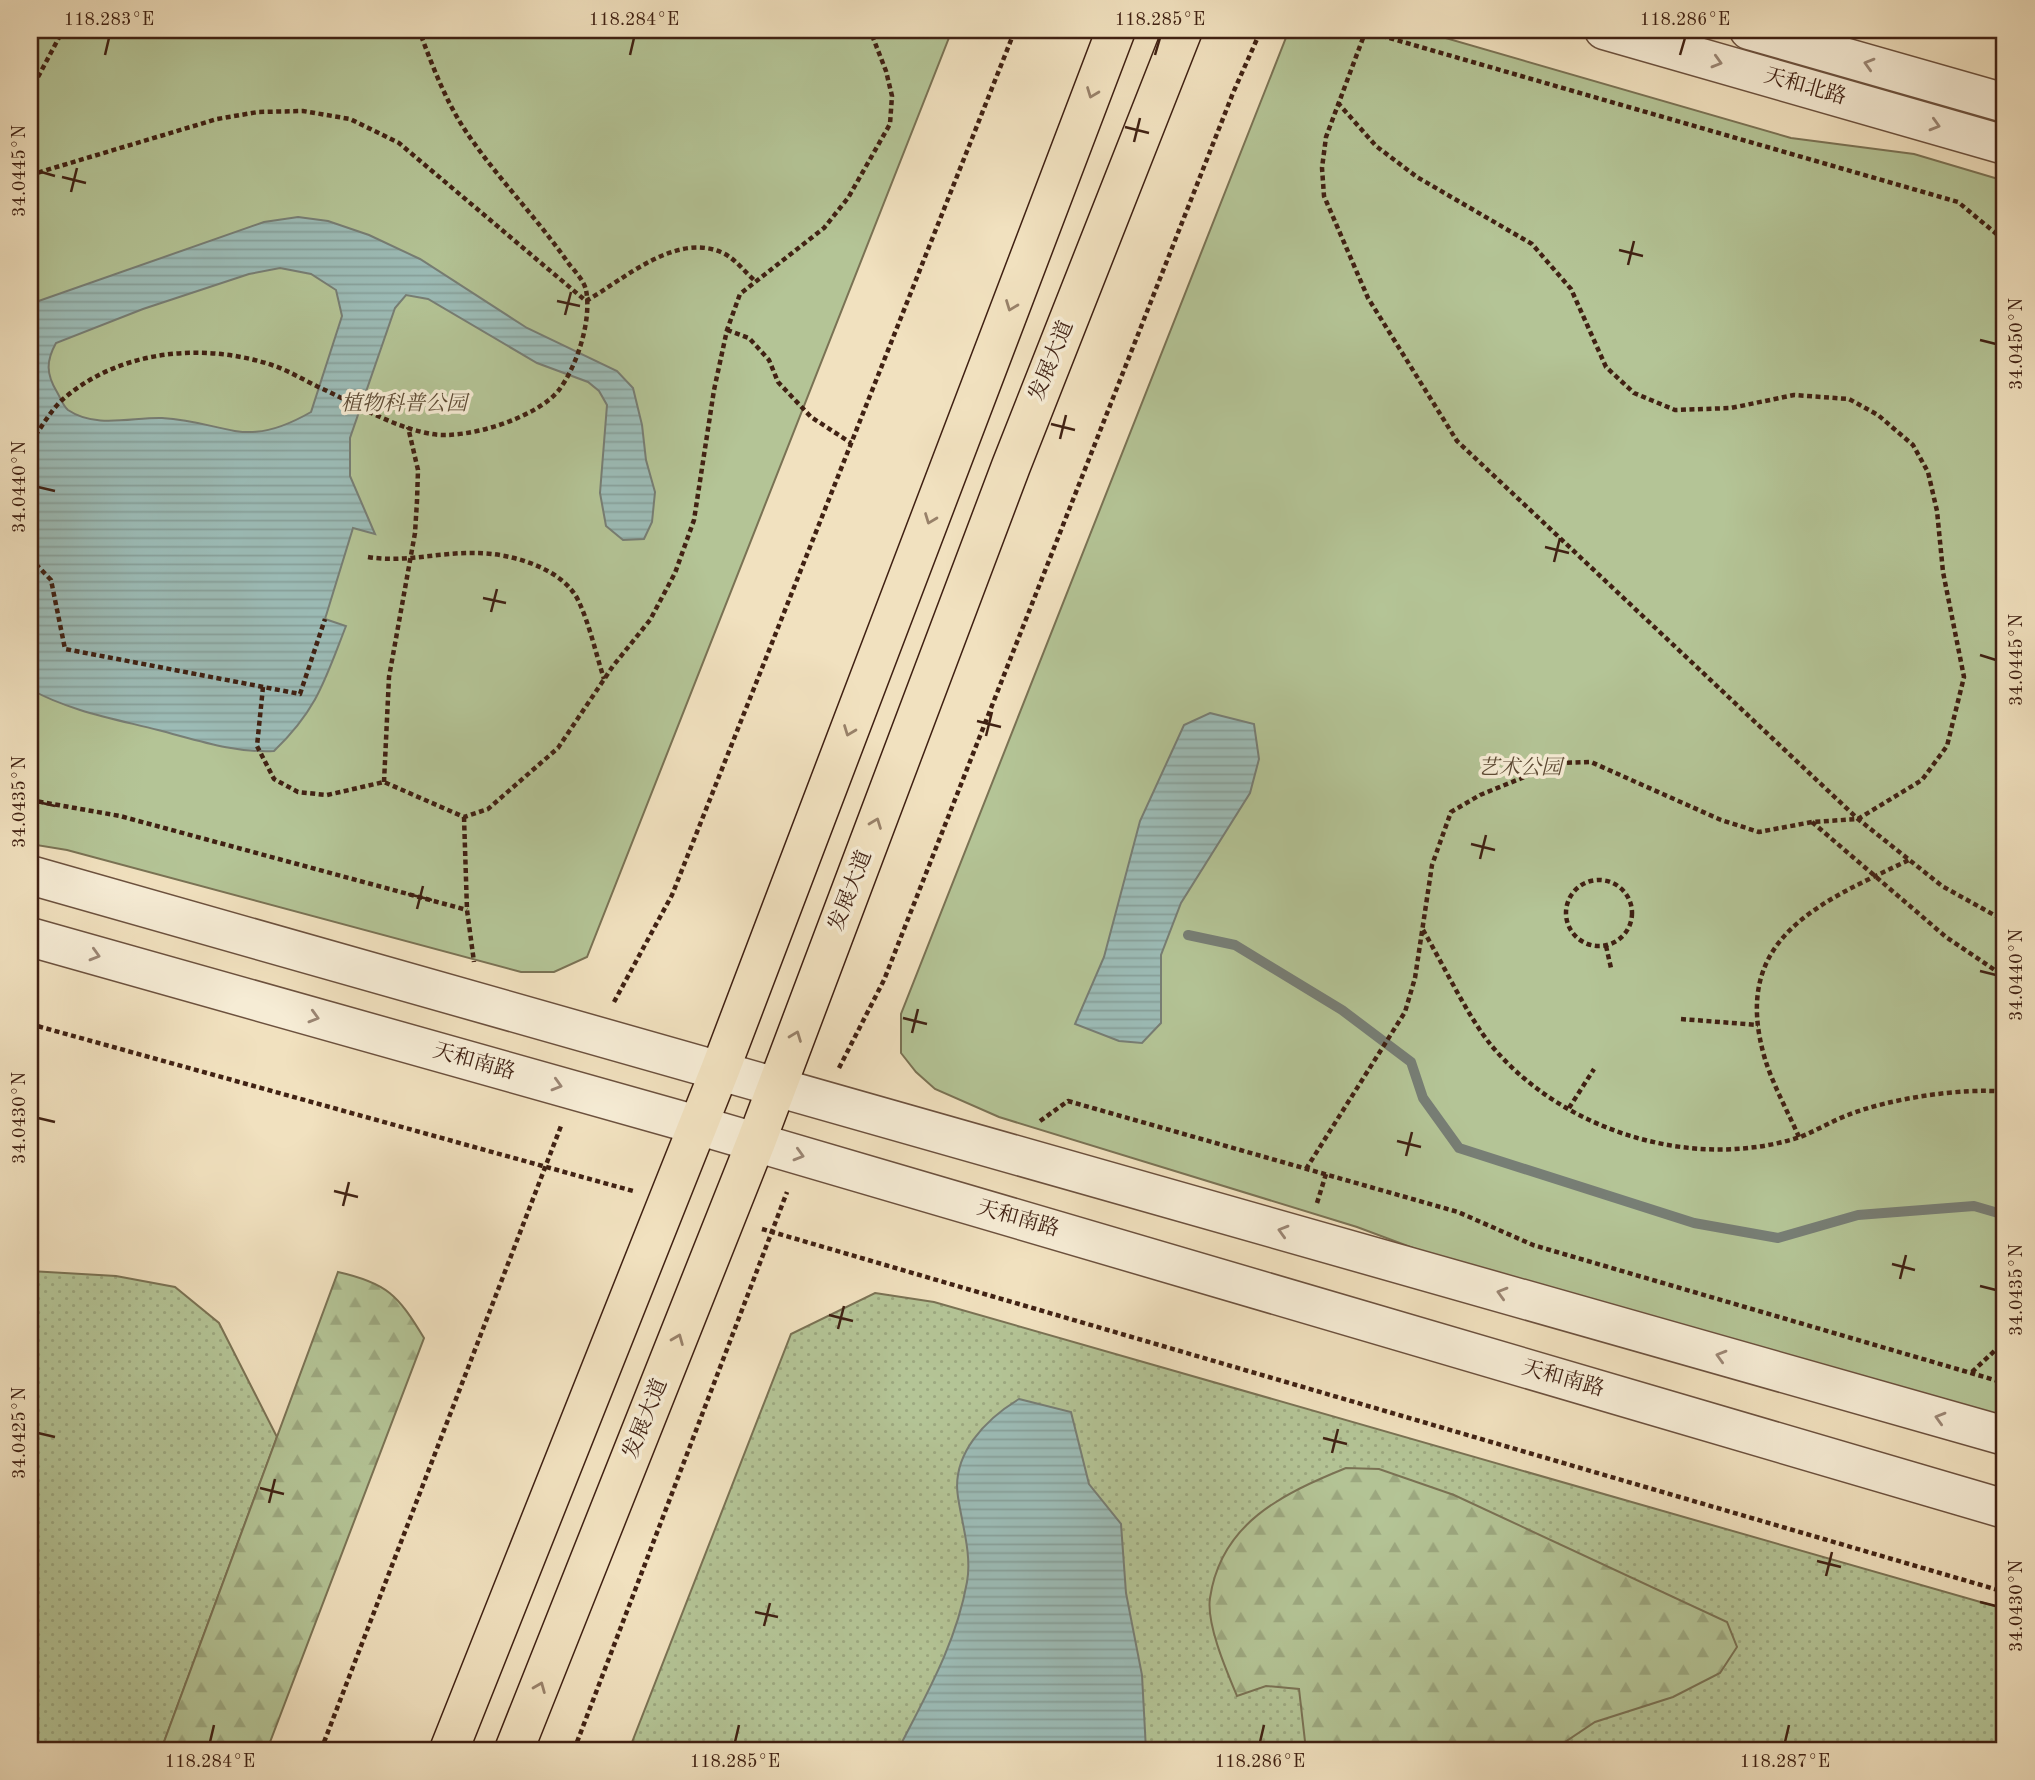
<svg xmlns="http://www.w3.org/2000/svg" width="2035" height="1780" viewBox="0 0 2035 1780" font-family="'Old Standard TT','Noto Serif SC',serif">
	<defs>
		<pattern id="grass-dots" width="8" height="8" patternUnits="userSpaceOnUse" patternTransform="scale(1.75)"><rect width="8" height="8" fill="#b4c496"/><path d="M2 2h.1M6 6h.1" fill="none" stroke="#9ca880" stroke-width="1.8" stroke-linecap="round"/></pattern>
		<pattern id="forest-firs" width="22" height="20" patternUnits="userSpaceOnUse" patternTransform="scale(1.75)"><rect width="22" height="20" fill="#b4c496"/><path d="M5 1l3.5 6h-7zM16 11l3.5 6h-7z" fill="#9ca880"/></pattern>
		<pattern id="water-rules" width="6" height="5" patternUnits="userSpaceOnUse" patternTransform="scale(1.75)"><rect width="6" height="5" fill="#9cbcb7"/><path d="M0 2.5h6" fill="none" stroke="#87a19c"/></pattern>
	</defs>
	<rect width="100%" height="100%" fill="#f1e1bf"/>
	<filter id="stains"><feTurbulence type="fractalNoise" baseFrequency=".00286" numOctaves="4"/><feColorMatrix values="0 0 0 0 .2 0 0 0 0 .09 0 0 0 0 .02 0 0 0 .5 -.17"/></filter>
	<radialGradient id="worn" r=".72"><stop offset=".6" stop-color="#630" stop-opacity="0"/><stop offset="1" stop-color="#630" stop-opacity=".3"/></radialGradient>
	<g fill="url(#grass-dots)" stroke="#7a7254" stroke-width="2">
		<polygon points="30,1271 116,1276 175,1287 219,1323 277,1437 161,1750 30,1750"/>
		<polygon points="875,1293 934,1302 2005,1609 2005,1750 629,1750 791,1334"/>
	</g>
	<g fill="url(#forest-firs)" stroke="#7a7254" stroke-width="2">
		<path d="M 338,1272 C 387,1283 398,1295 424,1338 L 267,1750 L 161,1750 Z"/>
		<path d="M 1346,1468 L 1379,1469 L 1454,1495 L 1727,1622 L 1737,1647 L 1720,1673 L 1673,1697 L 1595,1722 L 1553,1750 L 1306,1750 L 1299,1689 L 1266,1686 L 1237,1696 C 1227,1672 1206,1624 1210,1598 C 1221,1523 1282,1494 1346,1468 Z"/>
	</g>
	<g fill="#b4c496" stroke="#7a7254" stroke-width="2">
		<polygon points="30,30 952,30 587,957 554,972 521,972 67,850 30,844"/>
		<polygon points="1289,30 1418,30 1791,138 1914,154 2005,181 2005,1424 1464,1267 1357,1227 999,1117 935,1089 916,1072 901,1053 901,1014"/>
	</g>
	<g fill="url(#water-rules)" stroke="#777e75" stroke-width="2" fill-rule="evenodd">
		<path d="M 298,217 L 328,221 L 369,235 L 420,259 L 527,328 L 617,371 L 633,388 L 642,425 L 646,460 L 655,492 L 652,522 L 644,539 L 623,540 L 606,526 L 600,493 L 607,405 L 599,391 L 588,382 L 537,363 L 428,299 L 406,295 L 395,308 L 350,438 L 350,476 L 375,534 L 353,528 L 325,619 L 346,626 C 325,680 317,710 274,751 C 234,753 197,740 158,730 C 115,719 69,711 30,689 L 30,511 C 41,496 39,483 30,466 L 30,304 L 264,222 ZM 280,268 L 311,274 L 336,290 L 342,316 L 311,412 C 243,451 229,422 162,418 C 133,417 96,429 68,410 C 63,406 60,397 57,392 C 46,374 46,361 56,343 L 143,309 L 249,274 Z"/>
		<polygon points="1210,713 1254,724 1259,759 1250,793 1181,903 1161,955 1161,1023 1142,1043 1119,1041 1075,1024 1104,957 1140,821 1184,725"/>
		<path d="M 1019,1399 L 1071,1412 L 1089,1484 L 1121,1524 L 1126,1593 L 1142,1675 L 1146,1750 L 898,1750 C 926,1695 956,1644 967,1582 C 972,1555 962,1524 958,1497 C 951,1454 986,1419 1019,1399 Z"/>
	</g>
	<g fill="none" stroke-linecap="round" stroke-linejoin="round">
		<polyline stroke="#777e75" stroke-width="10" points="1188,935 1235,945 1342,1010 1411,1062 1423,1098 1459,1148 1694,1223 1778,1238 1858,1215 1974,1206 2005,1215"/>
		<g stroke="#6c513e" stroke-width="41">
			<g id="minor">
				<polyline points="1604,30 2005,145"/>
				<polyline points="1749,30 2005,103"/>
				<polyline points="30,875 2005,1436"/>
				<polyline points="30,937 697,1125 2005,1509"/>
			</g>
		</g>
		<g stroke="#402113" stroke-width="41">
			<g id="major">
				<polyline points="449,1750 720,1070 1116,30"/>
				<polyline points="514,1750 756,1142 1011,466 1183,30"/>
			</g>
		</g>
		<g stroke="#402113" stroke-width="4.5" stroke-dasharray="5 3.5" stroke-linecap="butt">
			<polyline points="1366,30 1326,137 1322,168 1324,196 1368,298 1457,441 1858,819 1942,886 2005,921"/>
			<polyline points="1989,30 2005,35"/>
			<polyline points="1365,31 1958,202 2005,241"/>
			<polyline points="30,92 63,30"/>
			<path d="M 30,175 L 217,119 L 258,112 L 303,111 L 350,119 L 399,143 L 586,301 C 626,278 678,230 725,254 C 736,260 745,272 754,280"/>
			<polyline points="727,330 749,338 769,360 778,382 811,417 851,443"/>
			<path d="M 30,442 C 41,429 50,411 62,400 C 119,350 202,342 272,365 C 290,371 307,382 325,390 C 359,406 395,428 432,434 C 466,440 537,418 559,390 C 577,366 592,320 586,290 C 584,281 575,271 569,264 C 540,222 504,185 474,143 C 448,108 434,70 419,30"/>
			<path d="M 368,557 C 404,563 439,552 476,553 C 510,553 564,568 579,602 C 590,626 596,654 604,679"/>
			<polyline points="30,558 51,580 65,649 300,694 325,619"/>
			<polyline points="263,687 257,746 274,779 298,792 327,795 384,782 464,817 488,809 558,748 613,666 650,620 675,573 694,520 714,390 727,330 740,294 824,228 848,198 890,124 892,96 886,71 870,30"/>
			<polyline points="384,782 389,677 415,533 417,501 418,470 408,427"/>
			<polyline points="30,800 120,816 467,910"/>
			<polyline points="464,817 467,910 474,962"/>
			<polyline points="1812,822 1946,937 2005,977"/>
			<circle cx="1599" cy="913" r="33"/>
			<path d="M 1423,930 C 1443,964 1468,1017 1491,1045 C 1562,1131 1693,1172 1800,1137 C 1816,1131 1832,1121 1848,1115 C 1887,1099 1964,1087 2005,1092"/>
			<polyline points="1606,946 1611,968"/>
			<polyline points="614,1002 672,895 1015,30"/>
			<polyline points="1681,1019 1758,1025"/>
			<polyline points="30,1024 633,1191"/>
			<polyline points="839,1068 884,980 1233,93 1261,30"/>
			<polyline points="1569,1108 1594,1069"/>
			<polyline points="1040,1121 1068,1101 1458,1212 1533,1245 2005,1383"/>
			<path d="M 1799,1137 C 1788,1112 1773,1085 1765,1059 C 1729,938 1819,903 1909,860"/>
			<polyline points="1306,1169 1405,1012 1415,978 1432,865 1451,812 1480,795 1559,763 1591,762 1721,820 1759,832 1812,822 1858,819 1922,780 1947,746 1964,677 1943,572 1937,511 1928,472 1913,445 1878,415 1849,399 1794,395 1731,408 1675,410 1634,393 1606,367 1571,289 1532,244 1417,177 1376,146 1338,103"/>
			<polyline points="1317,1203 1326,1174"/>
			<polyline points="762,1229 2005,1592"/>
			<polyline points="1972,1372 2005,1341"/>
			<polyline points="321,1750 561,1126"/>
			<polyline points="574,1750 787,1192"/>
		</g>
		<use href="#minor" stroke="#f6ecd5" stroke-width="38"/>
		<use href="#major" stroke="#f1e1bf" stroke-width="38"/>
	</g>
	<defs><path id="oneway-chevron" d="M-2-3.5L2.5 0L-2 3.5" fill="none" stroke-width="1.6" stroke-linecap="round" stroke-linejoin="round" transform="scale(1.75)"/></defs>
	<g stroke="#9b8674">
		<use href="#oneway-chevron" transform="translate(1717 62) rotate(16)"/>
		<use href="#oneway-chevron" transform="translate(1869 64) rotate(-164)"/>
		<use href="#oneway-chevron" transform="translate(1935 125) rotate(16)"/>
		<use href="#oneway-chevron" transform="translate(95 955) rotate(16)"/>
		<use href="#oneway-chevron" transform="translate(314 1017) rotate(16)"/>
		<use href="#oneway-chevron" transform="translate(557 1085) rotate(16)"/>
		<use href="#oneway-chevron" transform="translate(799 1155) rotate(16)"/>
		<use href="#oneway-chevron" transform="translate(1283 1231) rotate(-164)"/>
		<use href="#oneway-chevron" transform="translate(1502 1293) rotate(-164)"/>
		<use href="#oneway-chevron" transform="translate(1721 1356) rotate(-164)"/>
		<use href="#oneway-chevron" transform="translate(1940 1418) rotate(-164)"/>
	</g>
	<g stroke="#988169">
		<use href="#oneway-chevron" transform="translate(1092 93) rotate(111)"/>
		<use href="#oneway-chevron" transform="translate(1011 306) rotate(111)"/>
		<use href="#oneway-chevron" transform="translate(930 519) rotate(111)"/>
		<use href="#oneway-chevron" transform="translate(849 731) rotate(111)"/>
		<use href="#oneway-chevron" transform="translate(876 823) rotate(-69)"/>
		<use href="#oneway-chevron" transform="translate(796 1036) rotate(-69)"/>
		<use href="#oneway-chevron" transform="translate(678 1339) rotate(-68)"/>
		<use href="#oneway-chevron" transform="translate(540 1687) rotate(-68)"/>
	</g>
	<path fill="none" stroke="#402113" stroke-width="2.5" d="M 105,55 L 109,38M 630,55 L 634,38M 1155,55 L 1160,38M 1680,55 L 1685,38M 1125,127 L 1149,133M 1134,142 L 1140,118M 38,171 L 55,176M 62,177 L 86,183M 71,192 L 77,168M 1619,250 L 1643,256M 1628,265 L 1634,241M 557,301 L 580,306M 565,315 L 571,292M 1980,340 L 1996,344M 1051,424 L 1075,430M 1060,439 L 1066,415M 38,487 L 55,491M 1545,547 L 1569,553M 1554,562 L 1560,538M 483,598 L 506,603M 491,612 L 497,589M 1980,655 L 1996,660M 977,721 L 1001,727M 986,736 L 992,712M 38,802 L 55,806M 1471,844 L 1495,850M 1480,859 L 1486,835M 408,894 L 432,900M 417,909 L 423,886M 1980,971 L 1996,975M 903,1018 L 927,1024M 912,1033 L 918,1009M 38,1118 L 55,1122M 1397,1141 L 1421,1147M 1406,1156 L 1412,1132M 334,1191 L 358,1197M 343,1206 L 349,1182M 1892,1264 L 1915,1270M 1900,1279 L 1906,1255M 1980,1286 L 1996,1290M 829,1315 L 853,1321M 838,1329 L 844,1306M 38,1433 L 55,1437M 1323,1438 L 1347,1444M 1332,1453 L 1338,1429M 260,1488 L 284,1494M 269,1503 L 275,1479M 1817,1561 L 1841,1567M 1826,1576 L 1832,1552M 1980,1602 L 1996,1606M 755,1612 L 778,1617M 764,1626 L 770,1603M 210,1742 L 214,1725M 735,1742 L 739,1725M 1260,1742 L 1264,1725M 1785,1742 L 1789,1725"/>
	<g text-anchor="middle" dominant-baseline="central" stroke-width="7" stroke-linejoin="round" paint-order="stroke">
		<g font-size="21" fill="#402113" stroke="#f6ecd5">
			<text transform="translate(1805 87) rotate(16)">天和北路</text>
			<text transform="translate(1052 361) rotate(-68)">发展大道</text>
			<text transform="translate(851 891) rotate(-69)">发展大道</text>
			<text transform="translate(474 1062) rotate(16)">天和南路</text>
			<text transform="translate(1018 1219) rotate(16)">天和南路</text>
			<text transform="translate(1563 1379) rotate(16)">天和南路</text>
			<text transform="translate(646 1419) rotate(-68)">发展大道</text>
		</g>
		<g font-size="21" font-style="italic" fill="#5d4a34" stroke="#f6ecd5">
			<text x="404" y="404">植物科普公园</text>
			<text x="1520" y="768">艺术公园</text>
		</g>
	</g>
	<rect width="2035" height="1780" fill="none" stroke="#f1e1bf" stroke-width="77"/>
	<rect x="38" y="38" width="1958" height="1704" fill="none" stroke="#402113" stroke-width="2.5"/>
	<g font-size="18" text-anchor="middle" fill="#402113">
		<text x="109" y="25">118.283°E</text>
		<text x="634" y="25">118.284°E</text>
		<text x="1160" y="25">118.285°E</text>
		<text x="1685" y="25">118.286°E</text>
		<text transform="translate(19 171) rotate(-90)" y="6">34.0445°N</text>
		<text transform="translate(2016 344) rotate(-90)" y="6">34.0450°N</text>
		<text transform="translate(19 487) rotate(-90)" y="6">34.0440°N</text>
		<text transform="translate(2016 660) rotate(-90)" y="6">34.0445°N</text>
		<text transform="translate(19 802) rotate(-90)" y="6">34.0435°N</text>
		<text transform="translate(2016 975) rotate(-90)" y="6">34.0440°N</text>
		<text transform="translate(19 1118) rotate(-90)" y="6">34.0430°N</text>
		<text transform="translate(2016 1290) rotate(-90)" y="6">34.0435°N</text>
		<text transform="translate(19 1433) rotate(-90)" y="6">34.0425°N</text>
		<text transform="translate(2016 1606) rotate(-90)" y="6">34.0430°N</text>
		<text x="210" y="1767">118.284°E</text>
		<text x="735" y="1767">118.285°E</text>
		<text x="1260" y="1767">118.286°E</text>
		<text x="1785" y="1767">118.287°E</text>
	</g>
	<rect width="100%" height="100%" filter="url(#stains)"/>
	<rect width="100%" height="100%" fill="url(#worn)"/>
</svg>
